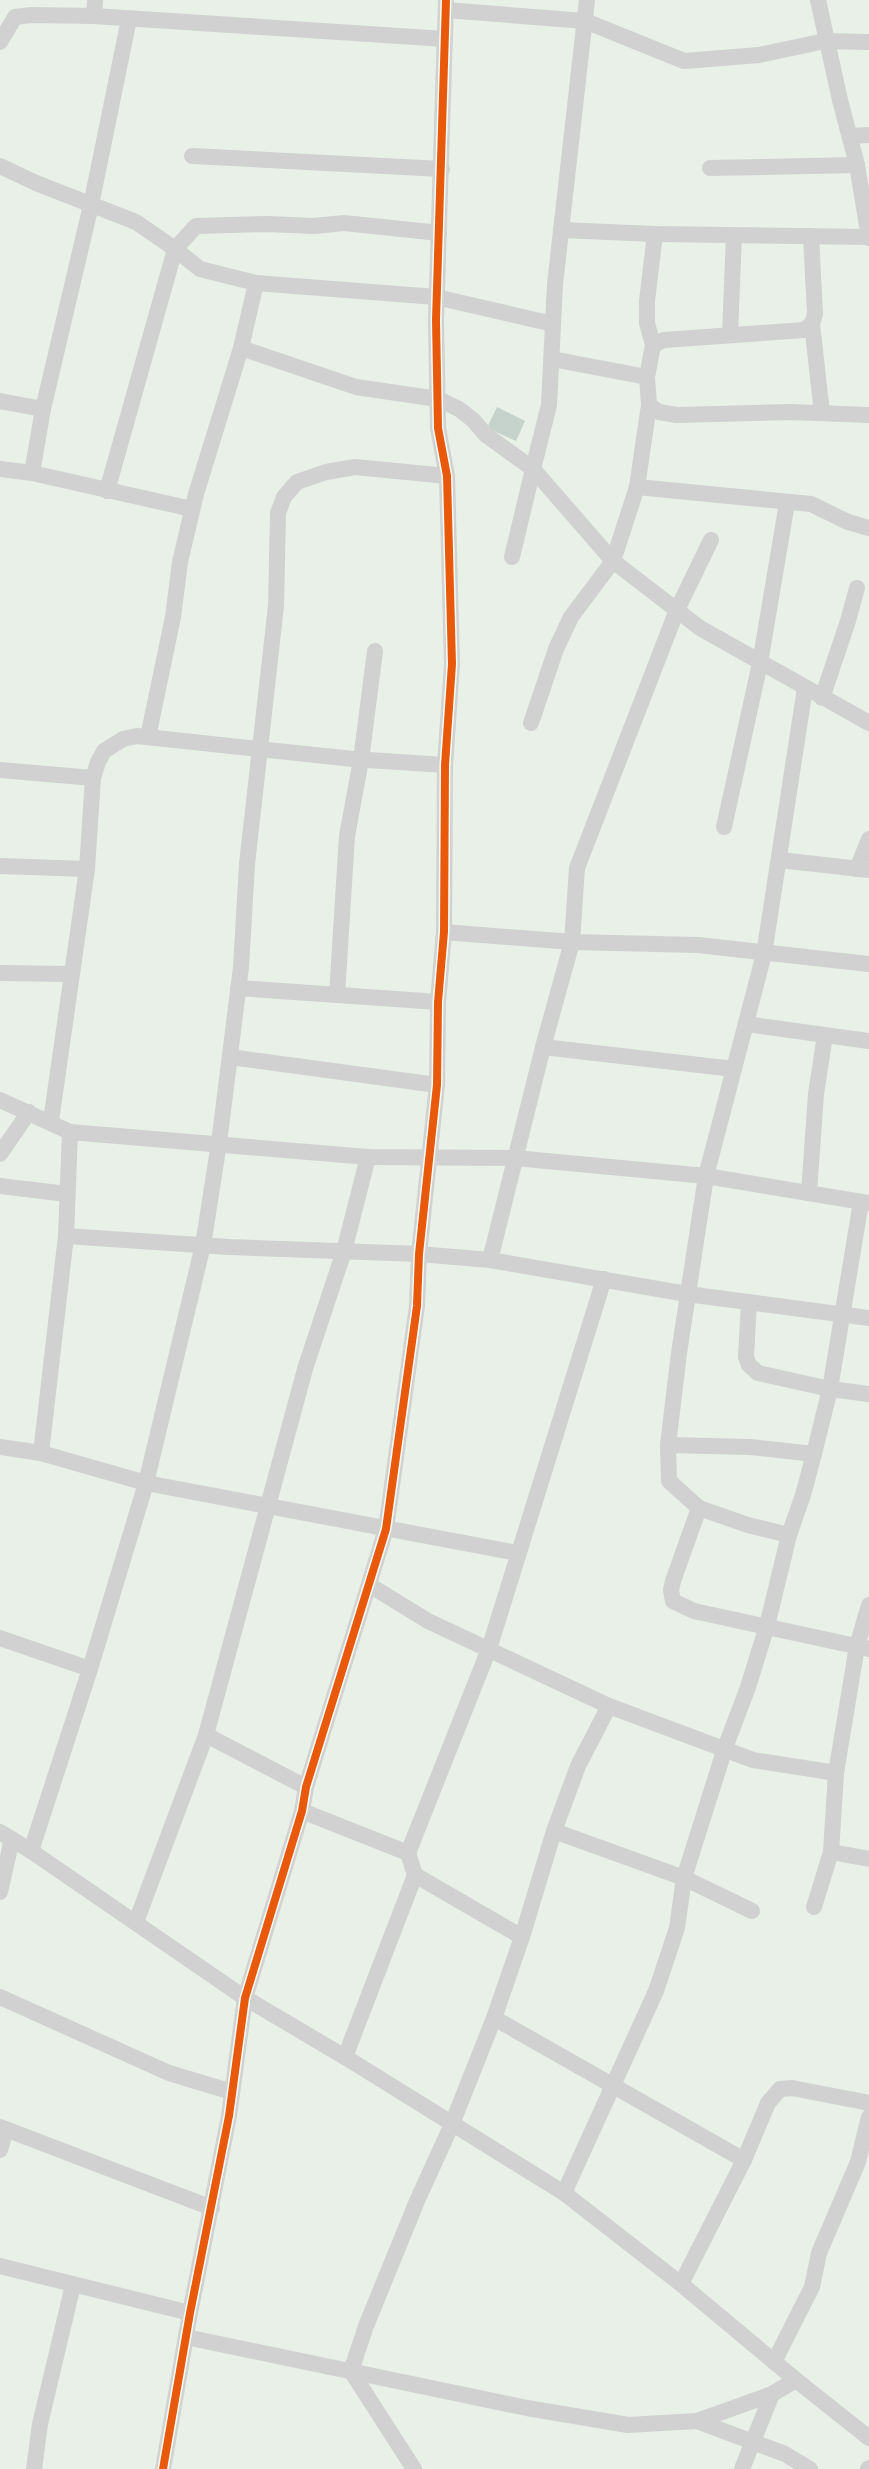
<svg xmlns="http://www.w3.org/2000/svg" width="869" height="2469" viewBox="0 0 869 2469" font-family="'Open Sans',sans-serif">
	<rect width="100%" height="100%" fill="#e8f0e8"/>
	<polygon fill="#c5d3cc" points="497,407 525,421 516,441 487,428"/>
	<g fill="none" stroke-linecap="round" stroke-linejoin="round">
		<g stroke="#d0d1d0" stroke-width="16">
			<polyline points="587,0 555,284 549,405 533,469 613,561 700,628 869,723"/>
			<polyline points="818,0 840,100 857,165 869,238"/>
			<polyline points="446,10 585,21 684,61 759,55 825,41 869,42"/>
			<polyline points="94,16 95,0"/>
			<polyline points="129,19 91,205 43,409 32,473 192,509"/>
			<polyline points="0,42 15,17 31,15 94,16 445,39"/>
			<polyline points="851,136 869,135"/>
			<polyline points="192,156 442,169"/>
			<polyline points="0,166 36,183 136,222 175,249 196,226 267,224 314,226 344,223 439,233"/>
			<polyline points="710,168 857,165"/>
			<polyline points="561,230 655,234 869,237"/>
			<polyline points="812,324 822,413"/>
			<polyline points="730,335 734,235"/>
			<polyline points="653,345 647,323 647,301 655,234"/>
			<polyline points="241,348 356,387 438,399 459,409 473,420 486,435 533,469 512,557"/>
			<polyline points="552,359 647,377 649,405 659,412 677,415 791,412 869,415"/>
			<polyline points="647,377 653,345 664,340 804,330 812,324 815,314 811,236"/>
			<polyline points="0,401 43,409"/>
			<polyline points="0,469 32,473"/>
			<polyline points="637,487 811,504 848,522 869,528"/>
			<polyline points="107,491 175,249 200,269 256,283 436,297 553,324"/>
			<polyline points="822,698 848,621 857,588"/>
			<polyline points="531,723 556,649 571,617 613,561 637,487 649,405"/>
			<polyline points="148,737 173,617 180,562 196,494 241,348 256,283"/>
			<polyline points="0,770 93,778"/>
			<polyline points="724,827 760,663 787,503"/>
			<polyline points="780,860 869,870"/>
			<polyline points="0,866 87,869"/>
			<polyline points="857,869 869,839"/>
			<polyline points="444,932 572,942 698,945 869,964"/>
			<polyline points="0,973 71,974"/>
			<polyline points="238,988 438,1002"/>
			<polyline points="337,995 347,836 361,760 375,651"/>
			<polyline points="746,1024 869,1041"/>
			<polyline points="543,1047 734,1069"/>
			<polyline points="230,1057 437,1085"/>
			<polyline points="0,1100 70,1132 368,1157 515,1158 706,1176 869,1203"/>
			<polyline points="51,1121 87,869 93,778 98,762 104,751 123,739 137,736 353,759 445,765"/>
			<polyline points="0,1154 29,1112"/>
			<polyline points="0,1186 67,1194"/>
			<polyline points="809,1192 816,1094 825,1035"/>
			<polyline points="66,1236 229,1247 419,1254 490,1260 687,1294 869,1318"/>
			<polyline points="490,1260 543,1047 572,942 577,868 677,610 711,540"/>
			<polyline points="749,1302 746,1357 749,1365 758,1373 830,1389 869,1394"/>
			<polyline points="668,1445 750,1447 814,1454"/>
			<polyline points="0,1447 41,1453 146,1483 517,1553"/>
			<polyline points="41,1453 66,1236 70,1132"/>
			<polyline points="699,1508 673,1581 671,1590 673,1601 694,1611 869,1649"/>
			<polyline points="789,1535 748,1525 699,1508 669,1481 668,1445 679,1353 706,1176 764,954 805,688"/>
			<polyline points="371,1586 428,1621 609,1706 753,1760 836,1773"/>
			<polyline points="0,1638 90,1669"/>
			<polyline points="206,1735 306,1787"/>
			<polyline points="302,1811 408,1853 415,1875 522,1937"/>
			<polyline points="554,1831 684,1878 752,1911"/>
			<polyline points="0,1832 31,1851 245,1998 345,2057 564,2193 681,2284 796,2380 869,2438"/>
			<polyline points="31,1851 90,1669 146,1483 203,1245 219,1143 241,967 247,864 276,606 278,513 284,497 297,482 326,472 355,467 447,476"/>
			<polyline points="831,1852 869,1859"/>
			<polyline points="408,1853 489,1649 604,1279"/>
			<polyline points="0,1892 12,1839"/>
			<polyline points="814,1907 831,1852 836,1773 857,1646 869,1605"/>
			<polyline points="136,1922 206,1735 305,1369 344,1251 368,1157"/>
			<polyline points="0,1997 169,2073 232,2092"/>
			<polyline points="494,2018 744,2160"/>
			<polyline points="345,2057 415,1875"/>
			<polyline points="0,2127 212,2208"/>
			<polyline points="0,2150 6,2129"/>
			<polyline points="564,2193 656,1991 677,1928 684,1878 725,1748 748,1687 767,1626 789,1535 803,1495 814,1454 830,1389 861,1202"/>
			<polyline points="0,2266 190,2313"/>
			<polyline points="681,2284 744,2160 768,2103 780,2089 792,2088 869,2103"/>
			<polyline points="186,2337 527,2408 628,2425 697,2421 772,2394 796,2380"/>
			<polyline points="774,2362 812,2287 819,2253 858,2162 869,2117"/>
			<polyline points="697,2421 785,2454 810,2469"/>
			<polyline points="34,2469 40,2424 73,2285"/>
			<polyline points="163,2469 190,2313 229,2116 245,1998 302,1811 306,1787 386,1529 417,1306 419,1254 437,1085 438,1002 444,932 445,765 452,664 447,476 438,428 436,320 446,0"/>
			<polyline points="414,2469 351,2371 366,2326 417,2201 452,2124 494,2018 522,1937 554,1831 578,1766 609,1706"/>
			<polyline points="742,2469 772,2394"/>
			<polyline points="868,2469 869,2468"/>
		</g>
		<g stroke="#f8fef8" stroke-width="11">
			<polyline id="cycleway" points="163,2469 190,2313 229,2116 245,1998 302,1811 306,1787 386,1529 417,1306 419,1254 437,1085 438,1002 444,932 445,765 452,664 447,476 438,428 436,320 446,0"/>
		</g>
		<use href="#cycleway" stroke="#e8590c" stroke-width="8"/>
	</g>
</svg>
